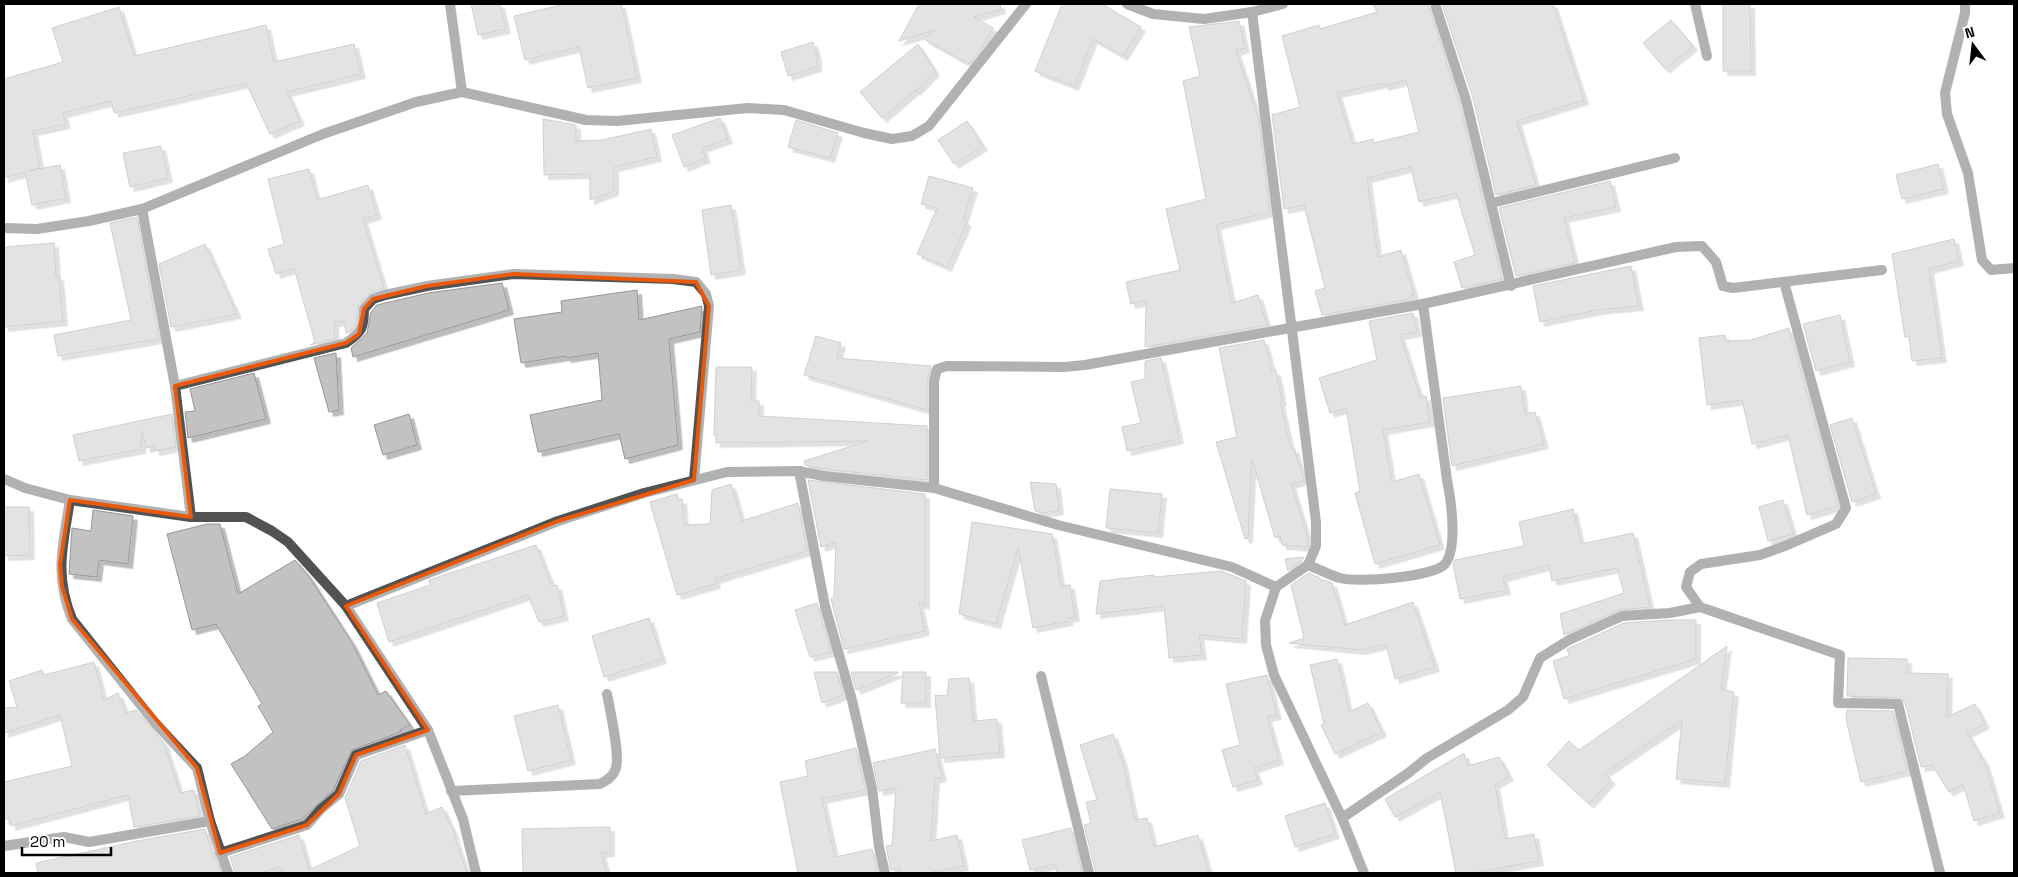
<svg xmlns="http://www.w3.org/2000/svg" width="2018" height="877" viewBox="0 0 2018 877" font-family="'Space Grotesk',sans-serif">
	<defs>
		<filter id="shadow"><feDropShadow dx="4.5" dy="4.5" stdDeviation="0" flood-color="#0004"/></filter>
	</defs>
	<rect width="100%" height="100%" fill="#fff"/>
	<g fill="#c2c2c2" stroke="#969696" fill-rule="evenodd" filter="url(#shadow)">
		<polygon points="471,4 500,4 506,29 478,35"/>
		<polygon points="565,4 621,4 637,78 588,88 579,47 525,60 514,16"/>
		<polygon points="919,4 1000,4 1001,9 974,17 993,28 981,50 969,64 924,39 935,30 899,41"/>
		<polygon points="1062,4 1102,4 1141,27 1123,56 1093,39 1074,86 1035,71"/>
		<path d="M 1373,4 L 1428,4 L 1459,102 L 1502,279 L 1462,288 L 1454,262 L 1475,255 L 1456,193 L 1419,202 L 1411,167 L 1367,178 L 1378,257 L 1401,250 L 1414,295 L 1410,296 L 1410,299 L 1322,315 L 1315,291 L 1325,288 L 1304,205 L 1284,209 L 1272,115 L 1300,107 L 1282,36 L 1319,25 L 1320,29 L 1377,12 ZM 1406,80 L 1419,132 L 1374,143 L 1373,139 L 1353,144 L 1337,93 L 1384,83 L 1384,86 Z"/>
		<polygon points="1442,4 1553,4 1584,100 1517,121 1536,185 1496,195 1473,98"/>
		<polygon points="1723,4 1750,4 1751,71 1723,71"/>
		<polygon points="119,7 134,56 266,25 274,62 354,44 361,74 287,92 300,121 270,134 246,83 114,113 111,101 63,113 66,124 33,131 40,168 28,171 60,165 66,198 32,205 25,172 4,178 4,79 63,62 52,28"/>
		<polygon points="1671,20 1693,46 1665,69 1643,43"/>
		<polygon points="1239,21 1245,48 1236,51 1259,120 1270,212 1216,225 1232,303 1258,295 1267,325 1145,347 1146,300 1131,304 1126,282 1180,270 1166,209 1206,199 1183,81 1200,76 1189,27"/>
		<polygon points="813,42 817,57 817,67 788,76 781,52"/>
		<polygon points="918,44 935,71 916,91 915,90 882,118 860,92"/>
		<polygon points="720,118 728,139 702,148 706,158 684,167 672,135"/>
		<polygon points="543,119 576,125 576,141 602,140 651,129 657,157 614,167 614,191 590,200 590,174 544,175"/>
		<polygon points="796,120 838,133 830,158 788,147"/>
		<polygon points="967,121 983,146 954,164 938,140"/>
		<polygon points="161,146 168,178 130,187 123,153"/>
		<polygon points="1938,164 1944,189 1902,199 1896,175"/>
		<polygon points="309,169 317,200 368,185 377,215 363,219 384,288 370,293 359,304 355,326 347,334 343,321 334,322 335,339 310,345 315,342 294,268 276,274 268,249 284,244 268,179"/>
		<polygon points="929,176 973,188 963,220 967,222 947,267 917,254 937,208 921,204"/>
		<polygon points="1610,181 1616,207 1564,218 1575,263 1516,276 1499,208"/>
		<polygon points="731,205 741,270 711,275 702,210"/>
		<polygon points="137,217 159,339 58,356 54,335 131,320 110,223"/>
		<polygon points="1954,239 1959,261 1929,269 1942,358 1912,361 1909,336 1905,337 1892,254"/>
		<polygon points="54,243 56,276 59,276 63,321 4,327 4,247"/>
		<polygon points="205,244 237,314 171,327 159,264"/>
		<polygon points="1631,266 1639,306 1598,310 1540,322 1533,286"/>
		<polygon points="502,283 509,310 353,357 351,348 367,333 371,312 377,305 428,293"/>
		<polygon points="637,290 639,320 702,306 700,332 669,339 678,445 625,459 619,434 538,452 530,415 602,400 598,353 567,358 566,356 521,363 514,319 562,312 561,301"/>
		<polygon points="1413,313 1417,332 1400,335 1420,397 1426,396 1430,422 1383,430 1392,482 1419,474 1440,545 1375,564 1355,493 1360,491 1346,408 1330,413 1319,378 1377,360 1369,321"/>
		<polygon points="1840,315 1850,362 1816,371 1803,324"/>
		<polygon points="1789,328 1838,506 1807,515 1788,435 1752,444 1742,400 1707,405 1699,338 1725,335 1726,341 1751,340"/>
		<polygon points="816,336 841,343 837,358 931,366 927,381 927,410 804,375"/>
		<polygon points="1264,340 1272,371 1276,371 1282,401 1280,402 1291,449 1294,448 1304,480 1291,484 1309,542 1308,547 1282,545 1280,536 1275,538 1252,459 1248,538 1245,539 1216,442 1237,437 1219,348"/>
		<polygon points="336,353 339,410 329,412 314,358"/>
		<polygon points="1161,358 1179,439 1127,451 1122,427 1141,423 1131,382 1145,379 1145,361"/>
		<polygon points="716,367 752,367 751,401 759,401 759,416 927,426 927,480 824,469 805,465 804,461 868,441 716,443 716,434 714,435"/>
		<polygon points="254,373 266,419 188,438 185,412 195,411 190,389"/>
		<polygon points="1521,386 1525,414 1535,412 1544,444 1452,466 1443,398"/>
		<polygon points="172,414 176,447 155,451 154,446 146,448 142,431 141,449 79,461 73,435"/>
		<polygon points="409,414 417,445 383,455 374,425"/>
		<polygon points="1852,418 1876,494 1852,502 1830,425"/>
		<polygon points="808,480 925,494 925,605 919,603 925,631 844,649 831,599 834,597 836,542 821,547"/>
		<polygon points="1030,482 1056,484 1059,510 1042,513 1035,511"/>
		<polygon points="731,484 742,521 798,503 807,551 715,579 716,584 677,595 650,502 677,494 679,500 682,499 684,525 710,524 712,490"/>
		<polygon points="1110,489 1162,494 1158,533 1106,528"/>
		<polygon points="1783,500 1793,534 1768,541 1759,507"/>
		<polygon points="4,507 29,507 30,555 4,556"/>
		<polygon points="1573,509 1581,544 1633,533 1650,607 1619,610 1564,635 1560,614 1624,593 1617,568 1552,581 1549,565 1503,577 1506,590 1460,599 1453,564 1455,560 1524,546 1519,522"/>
		<polygon points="93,510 133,516 128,564 99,560 97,577 69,574 72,528 91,531"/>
		<polygon points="972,522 1052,534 1061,586 1070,585 1075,617 1068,618 1068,621 1033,628 1018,548 996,624 959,614"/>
		<polygon points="207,524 220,524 238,594 295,560 308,575 352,643 378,695 386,691 410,725 400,730 401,732 352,750 333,790 302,819 272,829 231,764 245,756 273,732 258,706 262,704 216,624 192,630 167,534"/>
		<polygon points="536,545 552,586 557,585 564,616 539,622 528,595 389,642 377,603 430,585 429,580"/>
		<polygon points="1304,557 1302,560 1288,571 1285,559"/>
		<polygon points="1221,571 1246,581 1242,639 1199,635 1202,655 1169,658 1164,606 1096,614 1100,581 1154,575 1154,577"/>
		<polygon points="1309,573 1320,578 1321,581 1324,580 1332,583 1345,625 1413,602 1435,667 1395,679 1386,644 1361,650 1289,643 1304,638 1291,585"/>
		<polygon points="817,603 831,652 810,657 795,610"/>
		<polygon points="649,618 662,659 604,677 592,636"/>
		<polygon points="1668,620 1696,620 1696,659 1564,699 1553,661 1569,656 1567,649 1624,623"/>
		<polygon points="1727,646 1721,689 1734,692 1725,783 1676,779 1682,720 1604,773 1611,780 1589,804 1547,765 1569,741 1579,750"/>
		<polygon points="1848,658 1907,659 1907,673 1948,674 1947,717 1975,704 1985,724 1967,733 1985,763 2000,813 1974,821 1963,784 1949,792 1932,765 1921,767 1905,702 1901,698 1847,696"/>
		<polygon points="1337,659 1349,712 1368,703 1382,732 1335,754 1321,725 1324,724 1310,665"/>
		<polygon points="94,662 104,700 118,693 126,713 136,710 164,743 180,793 194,790 200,816 134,827 128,795 11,826 10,818 4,820 4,782 72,766 60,715 4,733 4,708 17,707 9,681 42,670 44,675"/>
		<polygon points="814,672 837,672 843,695 822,703"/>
		<polygon points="851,672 898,672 898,673 856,690"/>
		<polygon points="903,672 926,672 926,703 901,703"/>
		<polygon points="1267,675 1277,715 1267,717 1279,760 1254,768 1258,780 1233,787 1222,750 1240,745 1226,684"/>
		<polygon points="969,678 973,721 997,719 1000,753 940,758 935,695 947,696 949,679"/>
		<polygon points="558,705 571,760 528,771 514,716"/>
		<polygon points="1847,710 1893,711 1907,771 1861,782 1846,719"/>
		<polygon points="1113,734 1123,763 1135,820 1147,818 1154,847 1198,835 1209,873 1096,873 1084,825 1091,823 1086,802 1097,800 1080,745"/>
		<polygon points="405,745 426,814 442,807 455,835 454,836 467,873 283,873 281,867 260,873 235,873 230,857 299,835 309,870 360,846 345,798 361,761"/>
		<polygon points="856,748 865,790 822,799 835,857 872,849 878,873 798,873 780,782 808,776 805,761"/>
		<polygon points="935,749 942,777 935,779 931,841 957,835 964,866 928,873 900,873 899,868 891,870 886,846 892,845 896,788 879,791 873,763"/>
		<polygon points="1464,753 1468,766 1499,757 1509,776 1495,784 1505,839 1534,834 1539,861 1473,873 1456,873 1440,792 1395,817 1385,799"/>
		<polygon points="1325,803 1335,834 1295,847 1285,816"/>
		<polygon points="610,827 610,852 601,853 607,873 523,873 522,829"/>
		<polygon points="1071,828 1082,873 1057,873 1055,864 1030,870 1022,840"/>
		<polygon points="205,829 214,859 216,858 221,873 38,873 36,863 137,841"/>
	</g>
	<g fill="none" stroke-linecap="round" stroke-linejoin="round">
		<g stroke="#525252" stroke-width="10">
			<polyline points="450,4 462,92"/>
			<polyline points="1127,4 1153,14 1204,19 1252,12 1283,4"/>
			<polyline points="1435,4 1466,100 1511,286"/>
			<polyline points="1695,4 1707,56"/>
			<polyline points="1965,4 1965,13 1945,93 1947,114 1968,173 1982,260 1991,270 2014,268"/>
			<polyline points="1252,12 1316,522 1316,546 1308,565 1276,587 1265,621 1266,645 1274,675 1342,818 1364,873"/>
			<polyline points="1492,203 1675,158"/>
			<polyline points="142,209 175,386 191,517"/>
			<polyline points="4,228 37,229 89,221 142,209 323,134 416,102 462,92 586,120 617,121 748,108 784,110 864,133 892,139 912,136 929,126 1026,4"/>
			<path d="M 175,386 L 346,343 C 362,332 364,328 364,309 L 373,299 L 385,295 L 427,286 L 514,274 L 673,279 L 696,282 L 706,294 L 709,306 L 694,480"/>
			<polyline points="799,471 825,606 852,700 872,788 879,847 885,873"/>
			<polyline points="4,479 25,488 70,500 191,517 246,517 272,531 288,542 346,606 428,730 463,819 476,873"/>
			<polyline points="934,488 934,381 937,369 947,366 1064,367 1085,365 1423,304 1676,247 1702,246 1716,262 1723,286 1733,288 1882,270"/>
			<path d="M 70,500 C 63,545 54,575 72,619 L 155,723 L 197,768 L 210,821 L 228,873"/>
			<path d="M 1308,565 C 1319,569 1329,575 1340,578 C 1357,583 1434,577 1445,564 C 1458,548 1451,499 1447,480 L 1423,304"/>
			<polyline points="346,606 558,521 644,493 727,472 799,471 823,476 934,488 1058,525 1232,567 1276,587"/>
			<polyline points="1700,607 1686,587 1690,572 1701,564 1760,555 1785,546 1836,524 1846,508 1784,282"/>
			<polyline points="1041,676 1089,873"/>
			<path d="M 451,791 L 600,784 C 607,780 613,777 616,768 C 620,754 610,710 607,694"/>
			<polyline points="1342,818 1407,774 1427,758 1508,710 1523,697 1540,658 1569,640 1622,616 1670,613 1700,607 1840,655 1838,703 1898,704 1940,873"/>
			<polyline points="4,846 64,837 89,842 210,821"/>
			<polyline points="220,853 307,825 321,809 339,794 356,755 428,730"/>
		</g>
	</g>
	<path d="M0 0H2018V877H0ZM 514,274 L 696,282 L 709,306 L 694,480 L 558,521 L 346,606 L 428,730 L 356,755 L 339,794 L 307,825 L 220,853 L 197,768 L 72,619 L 62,586 L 60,565 L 70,500 L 191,517 L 175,386 L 346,343 L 359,334 L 364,309 L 373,299 L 427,286 Z" fill="#fff" fill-opacity=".55" fill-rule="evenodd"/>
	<path fill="none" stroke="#e8590c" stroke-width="4" stroke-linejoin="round" d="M 514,274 L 696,282 L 709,306 L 694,480 L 558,521 L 346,606 L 428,730 L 356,755 L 339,794 L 307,825 L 220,853 L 197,768 L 72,619 L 62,586 L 60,565 L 70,500 L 191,517 L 175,386 L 346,343 L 359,334 L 364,309 L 373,299 L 427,286 Z"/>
	<rect width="2018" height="877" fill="none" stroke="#000000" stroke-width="10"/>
	<g transform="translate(1973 45) rotate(345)" stroke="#ffffff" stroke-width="4" paint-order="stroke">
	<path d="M0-4L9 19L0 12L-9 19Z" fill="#000000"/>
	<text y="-8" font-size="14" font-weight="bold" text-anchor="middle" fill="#000000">N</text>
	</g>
	<path d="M22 847v8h89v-8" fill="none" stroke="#000000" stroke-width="2.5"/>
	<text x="30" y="847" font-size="15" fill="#000000" stroke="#ffffff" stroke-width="4" paint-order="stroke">20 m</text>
</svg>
